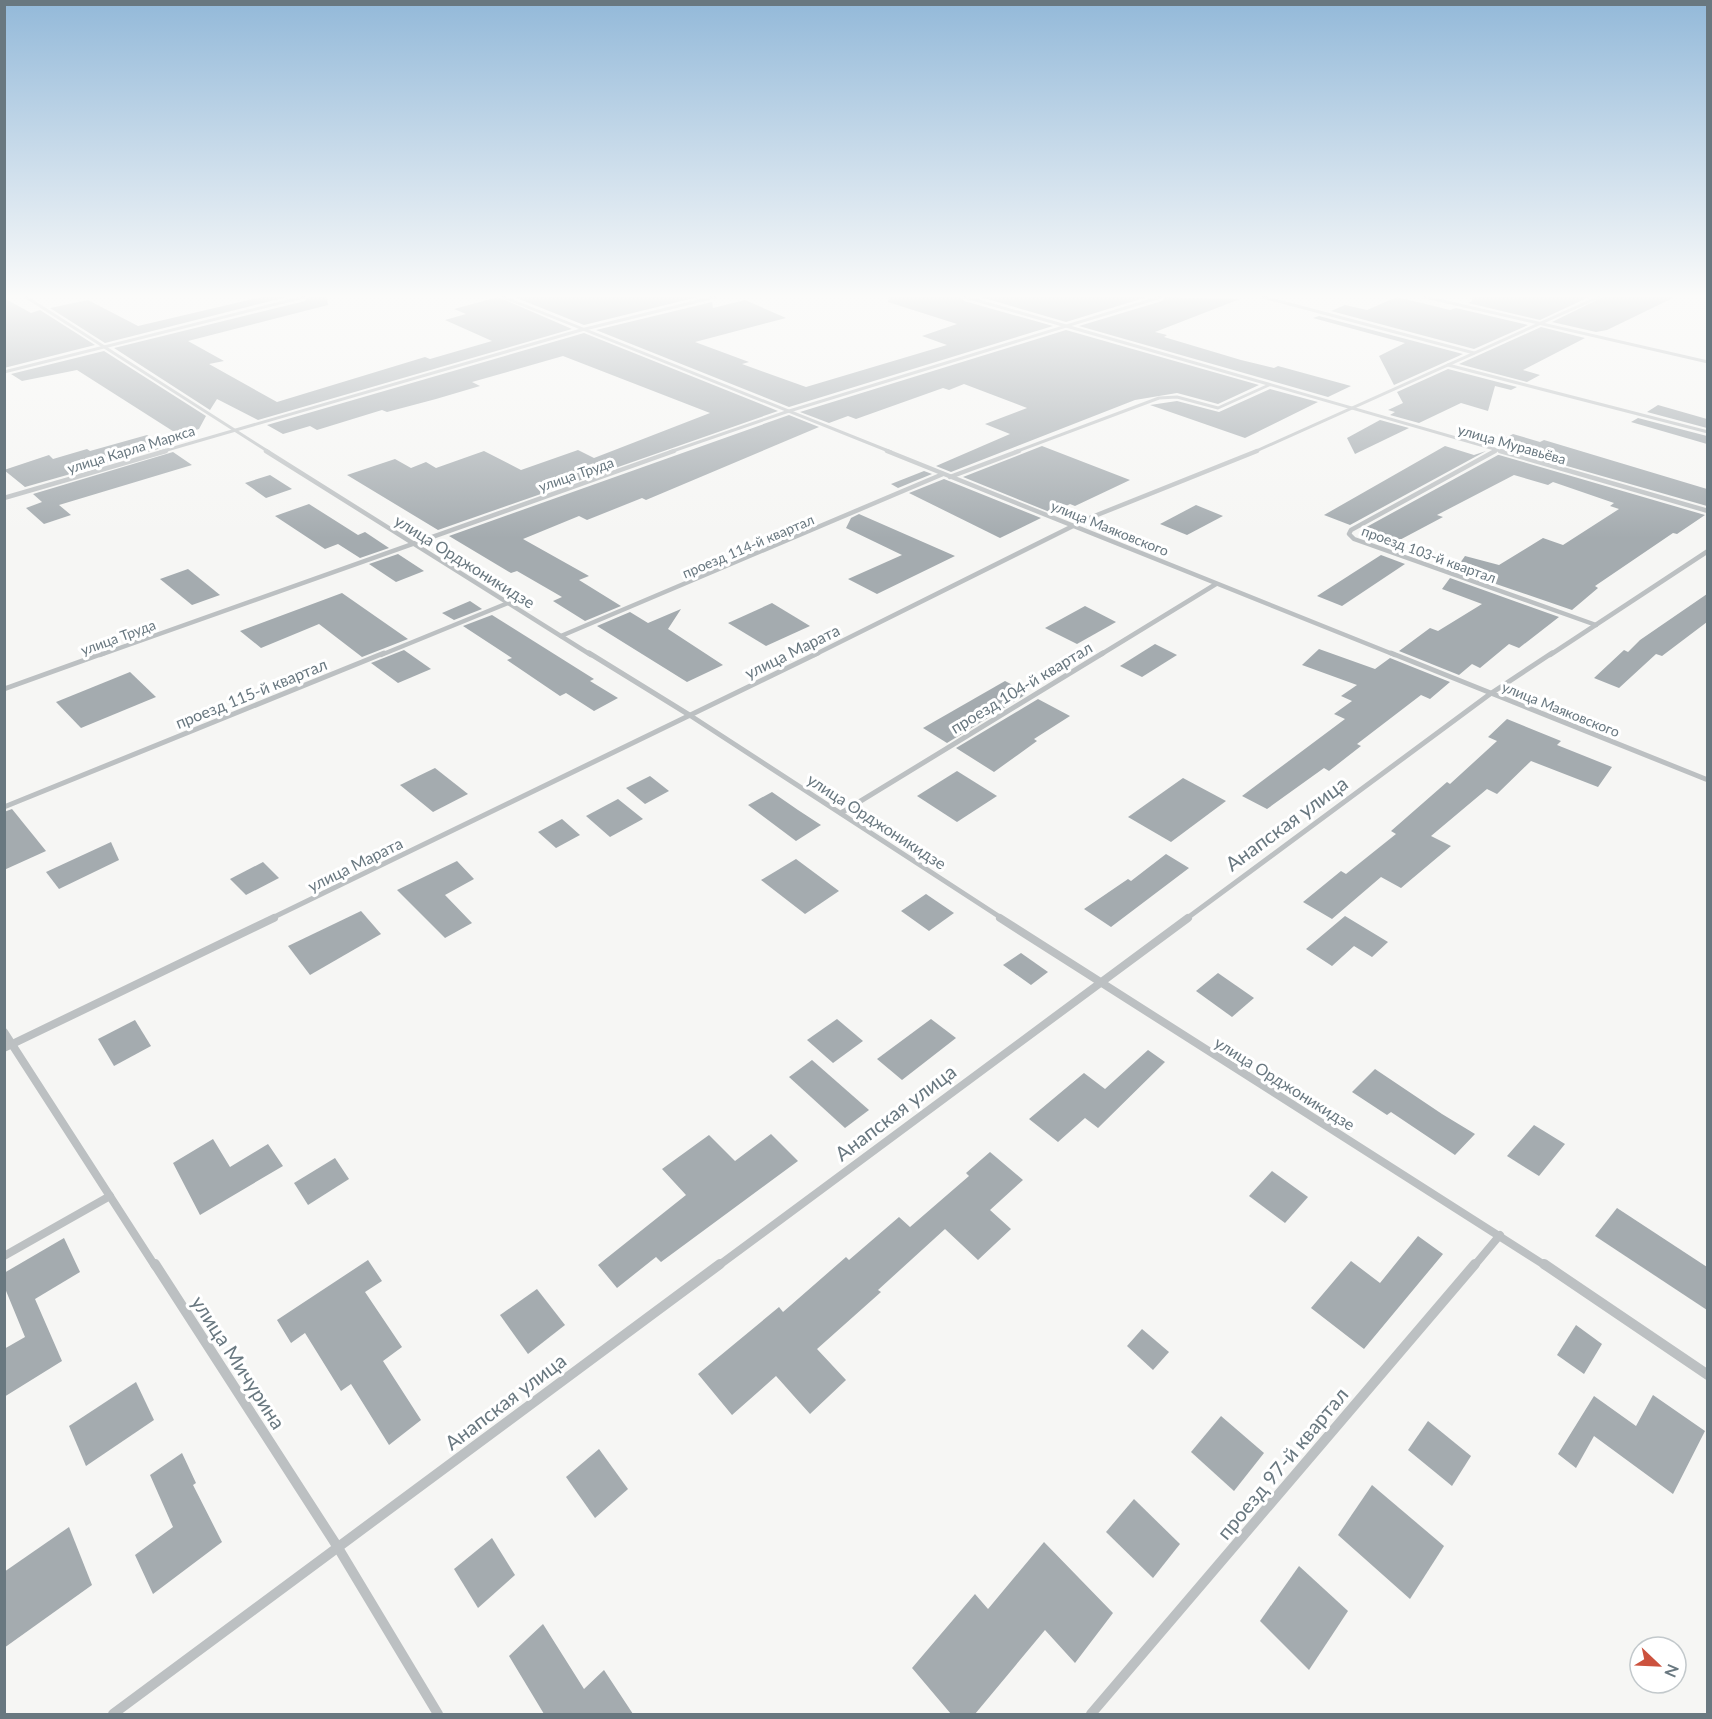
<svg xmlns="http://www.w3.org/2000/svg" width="1712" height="1719" viewBox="0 0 1712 1719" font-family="Lato,sans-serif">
	<rect width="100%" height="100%" fill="#f6f6f4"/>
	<g fill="#a4abaf">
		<polygon points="261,297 287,297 105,343 50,308 88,300 138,326"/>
		<polygon points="308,297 327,297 328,305 188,341 224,361 209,364 277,402 425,357 430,359 492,341 445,320 466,314 454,309 498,297 572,329 258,420 217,399 210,410 114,348 305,301"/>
		<polygon points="514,297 698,297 584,325"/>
		<polygon points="889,297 961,297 964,301 1053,326 789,407 596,330 712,302 713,308 745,300 786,318 695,342 749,362 742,364 806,387 947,345 922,336 957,324 888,302"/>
		<polygon points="980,297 1147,297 1066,322"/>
		<polygon points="1165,297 1240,299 1155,332 1167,335 1164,337 1241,360 1274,368 1278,366 1351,386 1328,397 1079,326 1162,301"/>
		<polygon points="1397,297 1450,310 1456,308 1528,325 1474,349 1331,311 1345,305 1367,310"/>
		<polygon points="1473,297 1589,297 1540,320 1468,303 1472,301"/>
		<polygon points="1603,297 1675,297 1607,330 1596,332 1552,322"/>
		<polygon points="4,298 31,313 40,310 95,345 4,368"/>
		<polygon points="1319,316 1463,354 1394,385 1379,356 1405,343 1313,318"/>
		<polygon points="1541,327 1585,338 1523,370 1540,375 1527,382 1459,364"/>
		<polygon points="1066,330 1259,385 1218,404 1177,393 1135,400 951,472 936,466 1010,434 985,424 1027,408 964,384 949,390 943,388 856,419 848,416 829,423 800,412"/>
		<polygon points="584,333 778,411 438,530 347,475 395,459 411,468 426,462 436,468 484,451 521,470 578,450 594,458 710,413 563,356 472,382 480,386 436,399 387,412 382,410 317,430 310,426 283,434 267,425"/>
		<polygon points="104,351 206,416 199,429 179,435 77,370 22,381 11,374"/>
		<polygon points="1448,369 1517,387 1511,390 1495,386 1488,411 1461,403 1419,423 1390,415 1395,412 1388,410 1403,403 1397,392"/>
		<polygon points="1270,389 1318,402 1245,438 1150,405 1177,401 1219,412"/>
		<polygon points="1658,405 1707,419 1707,428 1647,412"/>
		<polygon points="789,415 819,427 646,500 642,498 587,520 579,516 523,539 589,576 579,580 621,606 585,621 553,601 562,597 517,571 511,573 449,536"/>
		<polygon points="1638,418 1707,436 1707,444 1631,422"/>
		<polygon points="1380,420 1409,428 1355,454 1347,438"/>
		<polygon points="1513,434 1540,442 1544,440 1707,489 1707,506 1493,445"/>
		<polygon points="147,435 165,447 25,487 4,470 49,455 53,459 87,449 90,451"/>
		<polygon points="1042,446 1130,480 1075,506 1070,504 1052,513 963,477"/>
		<polygon points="1445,446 1474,455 1486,451 1350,525 1324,515"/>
		<polygon points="173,452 192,465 59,505 71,515 44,524 26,508 42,502 33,494"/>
		<polygon points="1498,455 1499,455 1705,515 1677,534 1673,533 1595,586 1598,588 1572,610 1455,570 1465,556 1499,565 1543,538 1563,545 1619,509 1610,506 1614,503 1553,482 1548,485 1514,475 1437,515 1443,517 1394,543 1361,530"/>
		<polygon points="924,471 932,474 898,488 891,484"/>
		<polygon points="270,475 292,489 266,498 245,483"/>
		<polygon points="944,479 949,481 1041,518 1000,538 909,493"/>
		<polygon points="309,504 358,535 365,532 389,548 360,558 338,544 325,549 275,516"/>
		<polygon points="1196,505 1223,516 1187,535 1160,524"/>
		<polygon points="859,514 955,556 877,594 848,579 902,555 846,528 851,518"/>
		<polygon points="398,554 424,571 396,582 369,564"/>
		<polygon points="1381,555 1405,564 1342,606 1317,596"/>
		<polygon points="188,569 220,595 192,605 160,579"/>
		<polygon points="1450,578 1559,617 1519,648 1509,644 1480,668 1472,664 1459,675 1399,651 1430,628 1438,631 1482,604 1442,589"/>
		<polygon points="342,593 408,639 362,657 319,624 261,648 240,631"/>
		<polygon points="1707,594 1707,622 1662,656 1656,654 1619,688 1594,678 1624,650 1628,652 1640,640"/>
		<polygon points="470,601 482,609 454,620 442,613"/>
		<polygon points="772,603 810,626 766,646 728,623"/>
		<polygon points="1085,606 1116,622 1077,644 1045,628"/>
		<polygon points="681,609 668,629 723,665 687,682 597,626 630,612 648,623"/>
		<polygon points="492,615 594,679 590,681 618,698 594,711 566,693 560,696 507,660 512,658 463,626"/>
		<polygon points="1155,644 1177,655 1142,677 1120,666"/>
		<polygon points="1319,649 1375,669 1390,658 1450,682 1430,699 1421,695 1357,744 1361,746 1329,771 1324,768 1267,809 1242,796 1345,719 1334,714 1352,701 1341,696 1357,685 1302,665"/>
		<polygon points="404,650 431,669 398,683 371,663"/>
		<polygon points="130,672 156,697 81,728 56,702"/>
		<polygon points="1005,681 1028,693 947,743 923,728"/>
		<polygon points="1038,699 1070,716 1034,739 1037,741 994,772 956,748"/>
		<polygon points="1507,719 1561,741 1557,745 1612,767 1598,787 1531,761 1497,794 1487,789 1431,836 1451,846 1401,888 1381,877 1332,919 1303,902 1341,871 1346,874 1396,834 1391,831 1447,782 1450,784 1497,741 1488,737"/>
		<polygon points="435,768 468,794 433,812 400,785"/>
		<polygon points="957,771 997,796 957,822 917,796"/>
		<polygon points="650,776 669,791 645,804 626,788"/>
		<polygon points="1183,778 1226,801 1171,842 1128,817"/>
		<polygon points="772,792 798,810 821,825 796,841 748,805"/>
		<polygon points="618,799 643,819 610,837 586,816"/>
		<polygon points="12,809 46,851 4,870 4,812"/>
		<polygon points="562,819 580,835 556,848 538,832"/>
		<polygon points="111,842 119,860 59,889 46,872"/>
		<polygon points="1166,854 1189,868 1111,927 1084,909 1128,879 1131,881"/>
		<polygon points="796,859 839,891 805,914 761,880"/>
		<polygon points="457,861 474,879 445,895 472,923 445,938 397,890"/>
		<polygon points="263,862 279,878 246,895 230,879"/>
		<polygon points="926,894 954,913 929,931 901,911"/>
		<polygon points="361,911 381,934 310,975 288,946"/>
		<polygon points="1345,916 1388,942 1372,957 1354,946 1332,966 1306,949"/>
		<polygon points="1021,953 1048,972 1031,985 1003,965"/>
		<polygon points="1218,973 1254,998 1232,1017 1196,991"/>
		<polygon points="837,1019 863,1041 833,1063 807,1040"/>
		<polygon points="931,1019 956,1038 902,1080 877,1059"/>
		<polygon points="135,1020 151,1046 114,1066 98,1039"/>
		<polygon points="1148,1050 1165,1062 1098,1128 1085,1118 1058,1142 1029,1119 1084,1073 1105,1089"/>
		<polygon points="812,1060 869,1110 845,1128 789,1077"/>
		<polygon points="1375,1069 1442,1114 1475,1134 1455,1155 1391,1112 1387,1115 1352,1092"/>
		<polygon points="1534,1125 1565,1144 1539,1176 1507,1156"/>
		<polygon points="771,1134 798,1161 661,1262 656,1257 617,1288 598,1265 686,1195 662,1169 709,1135 735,1161"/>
		<polygon points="213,1139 230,1167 268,1144 283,1166 200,1215 173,1163"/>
		<polygon points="990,1152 1023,1180 990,1210 1011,1229 978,1260 945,1229 878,1290 881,1292 817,1349 846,1380 810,1414 776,1376 732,1415 698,1374 779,1307 783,1312 846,1257 849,1260 899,1217 910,1227 969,1176 966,1173"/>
		<polygon points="335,1158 349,1179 308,1205 294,1183"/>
		<polygon points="1272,1171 1308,1197 1285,1223 1249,1196"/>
		<polygon points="1617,1208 1707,1267 1707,1310 1595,1236"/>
		<polygon points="1418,1236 1443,1254 1364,1349 1311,1308 1351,1261 1380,1283"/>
		<polygon points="64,1238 80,1272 35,1299 62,1361 4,1397 4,1349 25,1337 4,1286 4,1273"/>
		<polygon points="368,1260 382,1281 365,1292 402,1347 383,1361 421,1420 389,1445 351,1384 341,1391 305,1333 291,1343 277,1320"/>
		<polygon points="537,1289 565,1325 528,1354 500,1315"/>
		<polygon points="1576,1325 1602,1344 1584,1374 1557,1355"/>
		<polygon points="1142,1329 1169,1352 1153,1370 1127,1346"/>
		<polygon points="136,1382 154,1420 86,1466 69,1426"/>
		<polygon points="1653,1395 1705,1431 1673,1494 1594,1436 1576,1468 1558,1454 1594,1396 1636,1426"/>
		<polygon points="1221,1416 1264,1453 1234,1491 1191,1452"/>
		<polygon points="1428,1421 1471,1456 1452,1486 1408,1450"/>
		<polygon points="599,1449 628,1489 595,1518 566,1477"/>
		<polygon points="182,1453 196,1483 193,1485 222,1542 153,1594 135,1555 173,1527 150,1475"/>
		<polygon points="1372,1485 1444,1546 1410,1599 1338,1535"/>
		<polygon points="1134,1499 1180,1544 1153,1578 1106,1532"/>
		<polygon points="69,1527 92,1585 4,1648 4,1572"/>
		<polygon points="492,1538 515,1575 478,1608 454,1569"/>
		<polygon points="1044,1542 1113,1613 1075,1663 1045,1630 975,1714 951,1714 912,1668 975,1594 988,1609"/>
		<polygon points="1299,1566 1348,1611 1309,1670 1260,1621"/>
		<polygon points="543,1624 584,1689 604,1670 633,1714 544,1714 509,1656"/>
	</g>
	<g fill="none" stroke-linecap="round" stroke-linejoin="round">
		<g stroke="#bcc0c2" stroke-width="3">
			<polyline points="26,297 269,452"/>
			<polyline points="503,297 891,452"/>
			<polyline points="965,297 1505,452"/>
			<polyline points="1263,297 1474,353"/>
			<polyline points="1425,297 1708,362"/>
			<polyline points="1448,365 1708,432"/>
			<polyline points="4,372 304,297"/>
			<polyline points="160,452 581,330 715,297"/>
			<polyline points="670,452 786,412 1161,297"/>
			<polyline points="1015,452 1159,398 1177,397 1218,408 1269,385"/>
			<polyline points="1254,452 1599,297"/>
			<polyline points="1493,452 1497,450"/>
		</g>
		<g stroke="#bcc0c2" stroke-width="4.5">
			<polyline points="266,451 591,655"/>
			<polyline points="887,451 1395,655"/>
			<polyline points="1495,451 1351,530 1349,534 1354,539 1596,625"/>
			<polyline points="1500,451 1708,511"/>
			<polyline points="950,477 1019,451"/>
			<polyline points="4,498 166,451"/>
			<polyline points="561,636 943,474"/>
			<polyline points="100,655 674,451"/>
			<polyline points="381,655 508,603"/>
			<polyline points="814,655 1087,519 1257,451"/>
			<polyline points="1100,655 1216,584"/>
			<polyline points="1550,655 1708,551"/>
		</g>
		<g stroke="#bcc0c2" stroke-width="5">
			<polyline points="589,653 691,716 1003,919"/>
			<polyline points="1391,653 1708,780"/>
			<polyline points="4,689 104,653"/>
			<polyline points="4,807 384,653"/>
			<polyline points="841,813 1103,653"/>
			<polyline points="270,919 818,653"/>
			<polyline points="1186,919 1490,694 1552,653"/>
		</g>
		<g stroke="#bcc0c2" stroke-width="8">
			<polyline points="1000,918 1546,1266"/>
			<polyline points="4,1032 155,1266"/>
			<polyline points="4,1048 274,918"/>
			<polyline points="4,1256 110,1196"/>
			<polyline points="718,1266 1188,918"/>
			<polyline points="1474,1266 1500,1235"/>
		</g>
		<g stroke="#bcc0c2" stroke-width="10">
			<polyline points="155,1264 337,1546 438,1714"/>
			<polyline points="1544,1264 1708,1375"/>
			<polyline points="113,1714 720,1264"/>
			<polyline points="1091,1714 1475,1264"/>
		</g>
	</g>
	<linearGradient id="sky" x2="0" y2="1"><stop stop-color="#93b9d9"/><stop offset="0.55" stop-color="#fbfbfa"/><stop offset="1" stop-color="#fbfbfa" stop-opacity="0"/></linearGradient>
	<rect width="1712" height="538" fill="url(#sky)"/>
	<g text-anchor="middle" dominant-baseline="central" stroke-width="6" stroke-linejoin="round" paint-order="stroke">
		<g font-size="14" fill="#697880" stroke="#fff">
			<text transform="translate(1512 444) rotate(16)">улица Муравьёва</text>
			<text transform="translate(131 449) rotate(-17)">улица Карла Маркса</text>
			<text transform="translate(576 474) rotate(-19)">улица Труда</text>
			<text transform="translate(1110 528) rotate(22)">улица Маяковского</text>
			<text transform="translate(748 546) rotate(-23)">проезд 114-й квартал</text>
			<text transform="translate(1429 554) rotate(20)">проезд 103-й квартал</text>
			<text transform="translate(118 637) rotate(-20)">улица Труда</text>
			<text transform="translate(1561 709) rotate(22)">улица Маяковского</text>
		</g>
		<g font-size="16" fill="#697880" stroke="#fff">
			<text transform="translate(465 561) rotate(32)">улица Орджоникидзе</text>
			<text transform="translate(792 651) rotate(-26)">улица Марата</text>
			<text transform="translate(1021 687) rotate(-31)">проезд 104-й квартал</text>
			<text transform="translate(251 693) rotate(-22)">проезд 115-й квартал</text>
			<text transform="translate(877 821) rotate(33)">улица Орджоникидзе</text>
			<text transform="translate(355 864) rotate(-26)">улица Марата</text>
			<text transform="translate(1285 1083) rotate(32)">улица Орджоникидзе</text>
		</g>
		<g font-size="20" fill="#697880" stroke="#fff">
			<text transform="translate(1286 823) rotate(-36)">Анапская улица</text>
			<text transform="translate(895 1112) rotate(-37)">Анапская улица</text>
			<text transform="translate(239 1362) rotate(57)">улица Мичурина</text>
			<text transform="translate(505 1401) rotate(-37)">Анапская улица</text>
			<text transform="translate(1282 1463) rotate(-50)">проезд 97-й квартал</text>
		</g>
	</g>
	<rect width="1712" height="1719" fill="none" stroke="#697880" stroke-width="12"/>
	<g transform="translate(1658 1665) rotate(113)"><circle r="28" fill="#ffffff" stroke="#c3c9cc" stroke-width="1.5"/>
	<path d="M0-4.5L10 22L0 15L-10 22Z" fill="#cc523e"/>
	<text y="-9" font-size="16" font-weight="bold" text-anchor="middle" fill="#697880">N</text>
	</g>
</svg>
